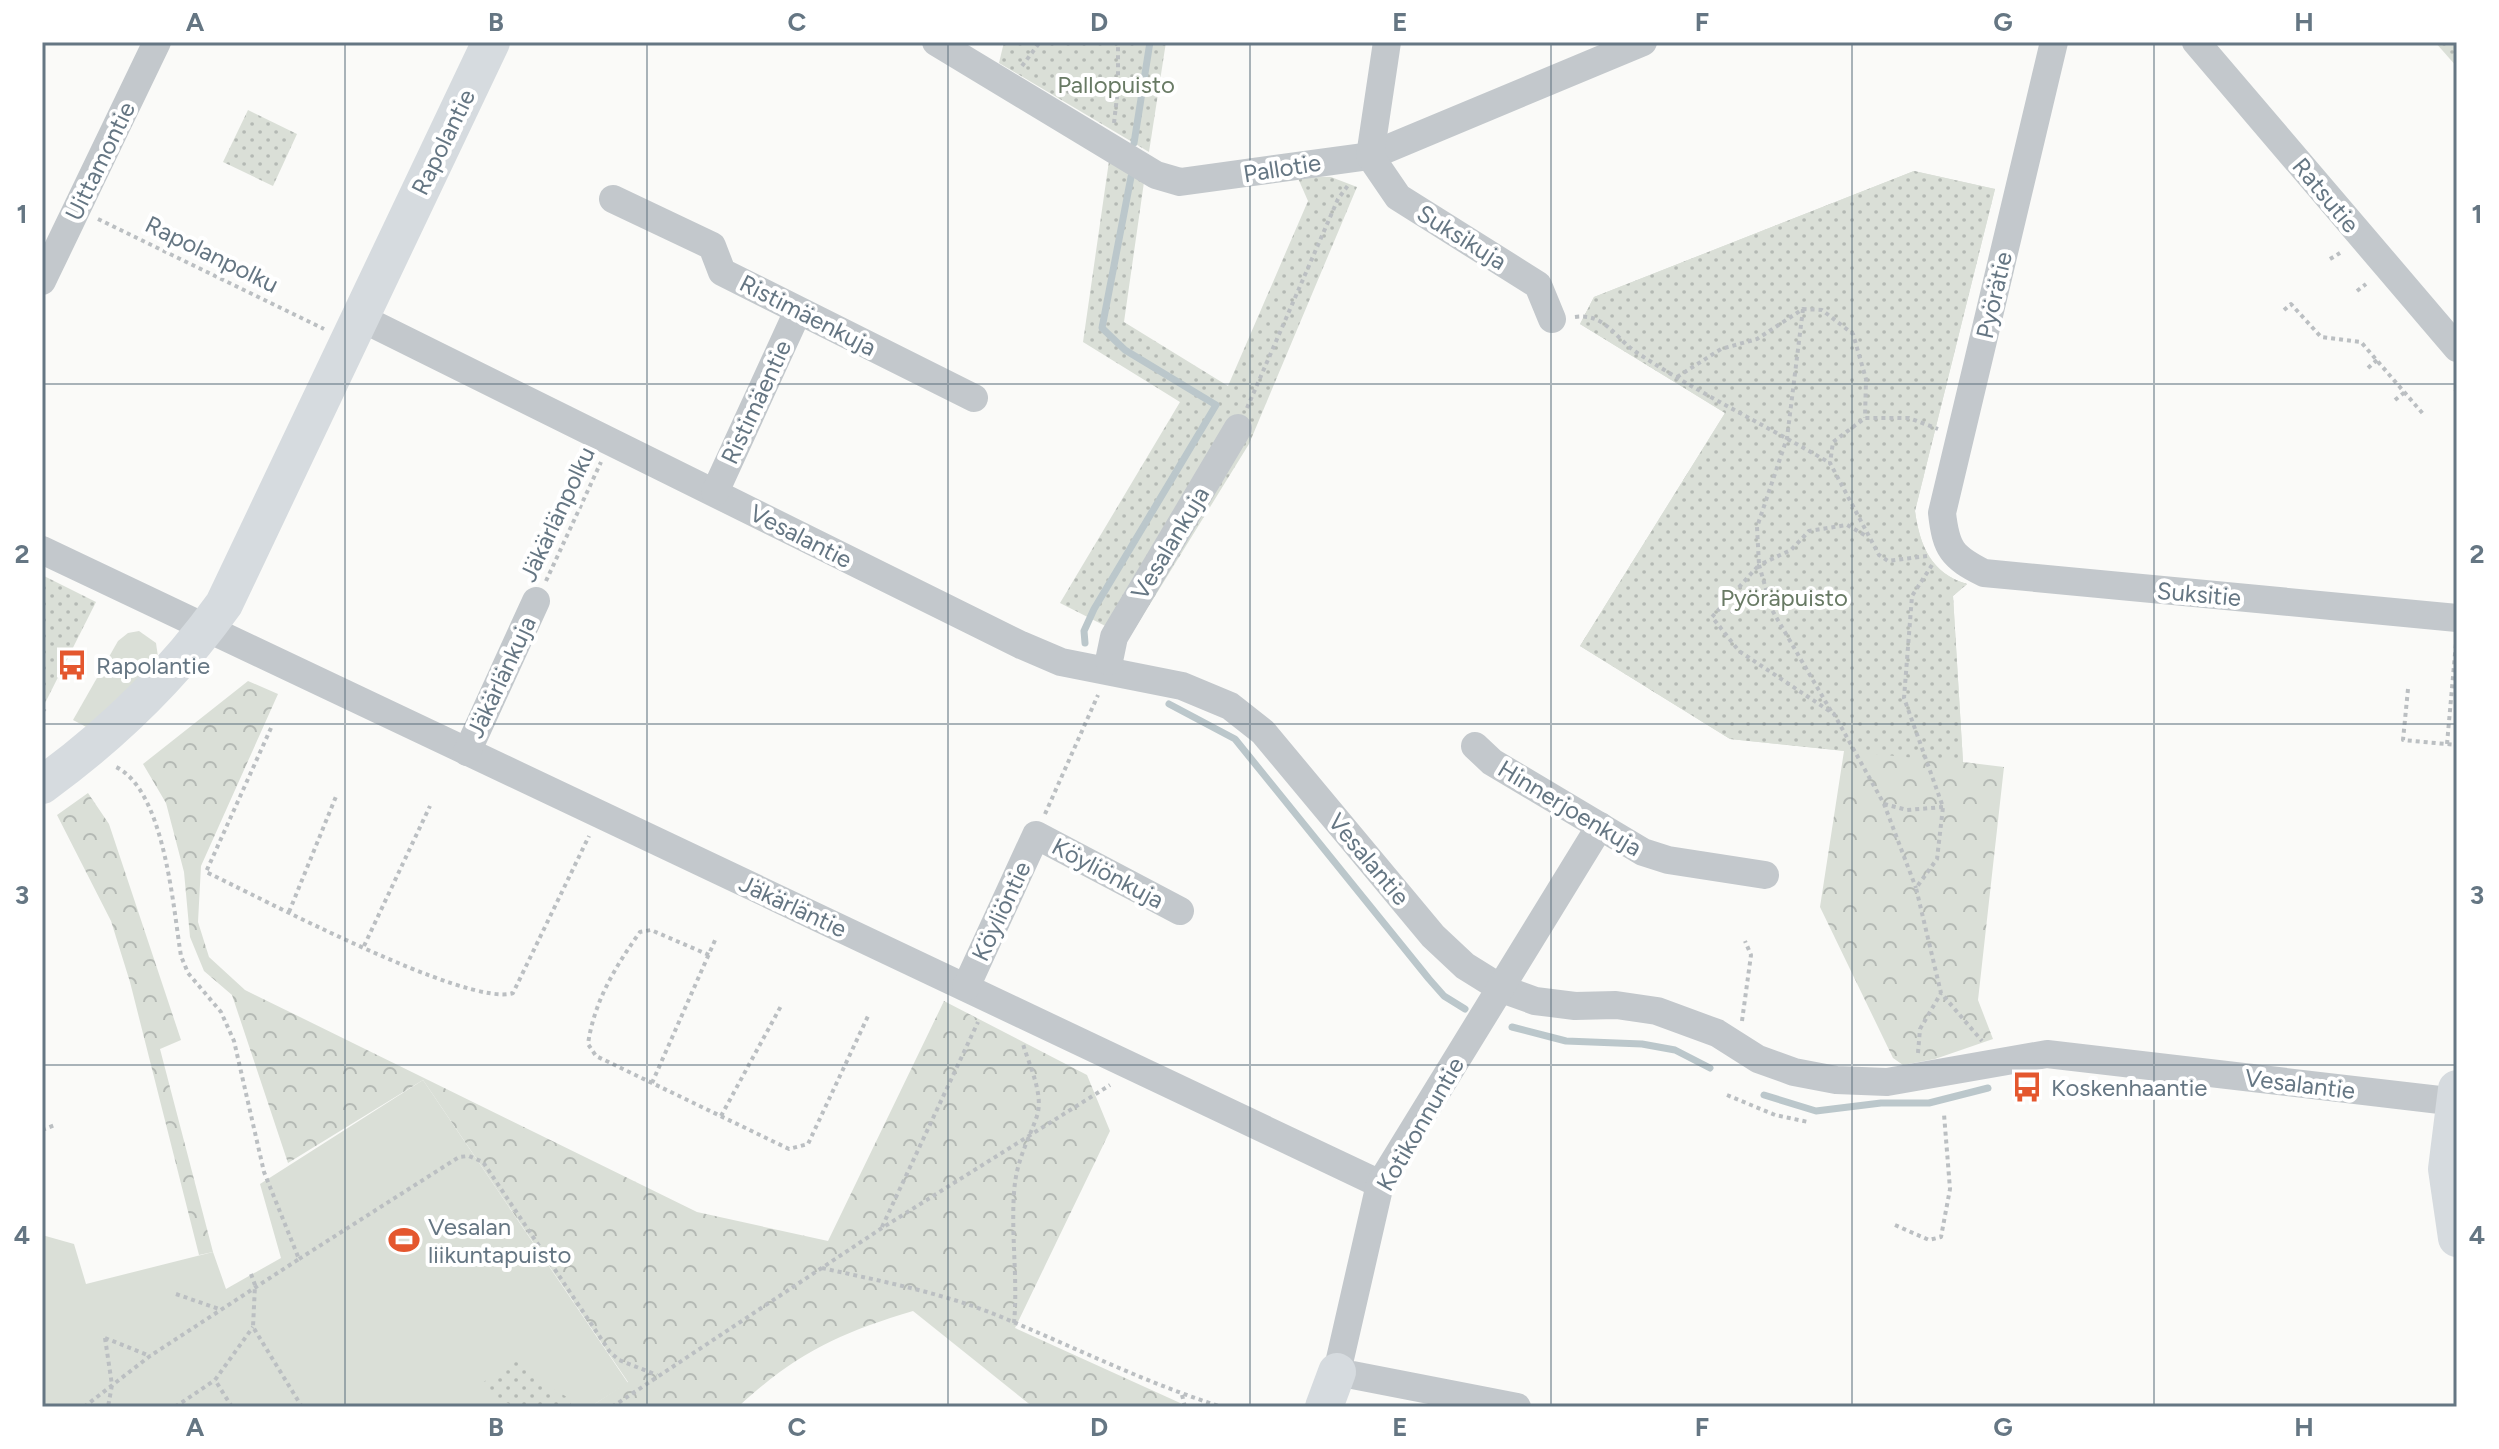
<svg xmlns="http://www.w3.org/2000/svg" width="2499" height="1449" viewBox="0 0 2499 1449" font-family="Figtree,sans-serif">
	<defs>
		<pattern id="forest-crowns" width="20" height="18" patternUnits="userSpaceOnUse" patternTransform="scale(2)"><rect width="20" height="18" fill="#dadfd7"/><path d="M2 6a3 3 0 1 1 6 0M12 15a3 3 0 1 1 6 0" fill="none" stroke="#b4b9b4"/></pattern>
		<pattern id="park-dots" width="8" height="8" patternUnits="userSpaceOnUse" patternTransform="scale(2)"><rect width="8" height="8" fill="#dadfd7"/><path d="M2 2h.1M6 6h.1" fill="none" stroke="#b4b9b4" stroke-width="1.8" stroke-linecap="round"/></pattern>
	</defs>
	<rect width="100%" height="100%" fill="#fafaf8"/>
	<g fill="#dadfd7">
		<polygon points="139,631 156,643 158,657 92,730 73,720 118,641 128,633"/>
		<polygon points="423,1080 628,1383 590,1407 42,1407 42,1235 74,1244 86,1284 213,1252 226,1289 281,1258 260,1184"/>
	</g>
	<g fill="url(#forest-crowns)">
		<path d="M 1914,171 L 1995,189 L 1915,511 C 1920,547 1931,573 1967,584 L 1953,596 L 1963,762 L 2004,767 L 1978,1000 L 1993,1039 L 1935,1059 L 1903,1065 L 1893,1058 L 1820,907 L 1844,751 L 1730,739 L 1580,646 L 1725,413 L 1580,324 L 1594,297 Z"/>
		<path d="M 248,681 L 278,694 L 201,866 L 198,922 L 209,957 L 245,990 L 697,1212 L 828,1241 L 944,1001 L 1087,1075 L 1110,1131 L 1015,1328 L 1189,1407 L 1033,1407 L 913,1311 C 839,1333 795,1354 738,1407 L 590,1407 L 628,1382 L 423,1080 L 288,1163 L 232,995 L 204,971 L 190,937 L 184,872 L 166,803 L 143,764 Z"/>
		<polygon points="88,793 109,824 181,1040 160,1049 213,1252 199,1255 130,982 111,921 57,815"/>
	</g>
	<g fill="url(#park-dots)">
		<polygon points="1004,42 1166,42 1149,152 999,63"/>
		<polygon points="2435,42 2457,42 2457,67"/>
		<polygon points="248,110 297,134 273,186 223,162"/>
		<polygon points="1109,161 1144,182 1124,322 1228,386 1308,201 1297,176 1331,177 1357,187 1249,444 1129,638 1060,603 1180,402 1083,342"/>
		<path d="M 1914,171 L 1995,189 L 1915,511 C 1920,546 1931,573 1967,584 L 1953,596 L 1963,763 L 1730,739 L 1580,646 L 1725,413 L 1580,324 L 1594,297 Z"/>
		<polygon points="42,575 96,602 42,709"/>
		<path d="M 520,1359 L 532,1377 L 567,1397 L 573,1407 C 535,1407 508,1415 482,1383 Z"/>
	</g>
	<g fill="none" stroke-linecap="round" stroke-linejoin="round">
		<g stroke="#bbc7cb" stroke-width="7">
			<polyline points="1134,143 1150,42"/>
			<polyline points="1085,643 1084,631 1094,609 1216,405 1125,350 1102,328 1131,177"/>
			<polyline points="1169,704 1235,739 1429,979 1444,996 1465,1009"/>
			<polyline points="1512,1027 1566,1041 1642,1044 1675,1050 1710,1068"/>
			<polyline points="1764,1095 1816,1111 1881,1103 1929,1103 1988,1088"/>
		</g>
		<g stroke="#bbbfc2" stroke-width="4" stroke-dasharray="4 4" stroke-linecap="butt">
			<polyline points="1022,66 1040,42"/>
			<polyline points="1114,123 1118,88 1118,42"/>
			<polyline points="98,219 324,329"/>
			<polyline points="2330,259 2340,253"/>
			<polyline points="2357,291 2366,284"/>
			<polyline points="1803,309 1787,438 1757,527 1759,565 1712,617 1739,651 1834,714 1884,804 1916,888"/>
			<polyline points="2284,310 2291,304 2321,337 2361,342 2424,415"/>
			<path d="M 1575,317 C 1605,313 1614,337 1636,352 C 1698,393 1765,425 1830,463"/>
			<polyline points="2368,368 2377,360"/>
			<polyline points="1677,377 1721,349 1757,339 1803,309 1822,310 1853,334 1866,379 1865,418"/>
			<polyline points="2455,389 2457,391"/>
			<polyline points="2395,400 2405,392"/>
			<polyline points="1247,408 1338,199 1349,184"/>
			<polyline points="1927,556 1888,561 1879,555 1830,463 1833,442 1865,418 1909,418 1938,429"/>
			<polyline points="1932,565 1912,596 1904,698 1943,807 1937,859 1916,888 1941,993 1982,1041"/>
			<polyline points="546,581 601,462"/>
			<polyline points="2408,689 2403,740 2457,745"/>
			<polyline points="42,709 47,713"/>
			<polyline points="1831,711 1772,610 1759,565 1791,550 1809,531 1847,525 1868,537"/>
			<path d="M 271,728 L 206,872 C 257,896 468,1008 513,993 L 589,836"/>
			<polyline points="2447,744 2456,643"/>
			<polyline points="1884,804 1907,810 1943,807"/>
			<polyline points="1045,814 1098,695"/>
			<polyline points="289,912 337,794"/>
			<polyline points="364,946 430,806"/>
			<path d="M 709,955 L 651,930 L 640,932 C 615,967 594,1002 588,1044 L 596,1056 L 789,1149 L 808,1144 L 869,1014"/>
			<polyline points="1742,1021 1751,955 1745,941"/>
			<polyline points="1918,1053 1920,1029 1941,993"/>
			<polyline points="652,1083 716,938"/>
			<polyline points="1727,1095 1775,1115 1808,1122"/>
			<polyline points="721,1116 781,1006"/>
			<polyline points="42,1130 55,1125"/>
			<polyline points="1895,1225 1929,1240 1941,1237 1950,1189 1944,1114"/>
			<polyline points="882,1227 978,1022"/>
			<polyline points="299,1259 459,1157 469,1156 483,1162 610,1352 619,1360 657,1375"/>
			<path d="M 822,1268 C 880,1281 939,1292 994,1314 C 1070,1345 1143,1382 1222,1407"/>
			<polyline points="251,1274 255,1285 253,1327 302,1407"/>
			<polyline points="176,1294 219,1309"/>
			<path d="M 1014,1323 C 1018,1280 1011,1236 1014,1193 C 1016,1161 1027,1144 1037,1116 C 1044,1094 1029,1065 1023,1044"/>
			<polyline points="105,1338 112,1385 108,1407"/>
			<polyline points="105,1338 150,1356"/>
			<polyline points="1182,1395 1185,1407"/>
			<path d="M 84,1407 L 150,1356 L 299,1259 L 264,1172 L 234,1041 L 221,1012 L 188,973 L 181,956 C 173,908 165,788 114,766"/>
			<polyline points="175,1407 215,1380"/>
			<polyline points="232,1407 215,1380 253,1327"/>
			<polyline points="612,1407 882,1228 1110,1085"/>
		</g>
		<g stroke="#c3c8cc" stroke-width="28">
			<polyline points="936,42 1156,175 1180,182 1370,156 1643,42"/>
			<polyline points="1387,42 1370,156 1398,197 1538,285 1552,319"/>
			<path d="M 2054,42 L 1942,513 C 1946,549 1952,557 1984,573 L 2457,618"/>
			<polyline points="2196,42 2457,348"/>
			<polyline points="613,199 712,246 722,272 974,398"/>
			<polyline points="42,281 157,42"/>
			<polyline points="359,317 1021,645 1061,662 1182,686 1230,706 1263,732 1433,936 1465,966 1502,989 1535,1001 1575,1006 1616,1005 1657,1011 1717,1033 1758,1059 1794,1072 1836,1080 1887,1082 2047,1054 2457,1102"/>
			<polyline points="715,492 798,311"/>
			<polyline points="42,550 1380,1184"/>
			<polyline points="1109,661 1114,637 1238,428"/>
			<polyline points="1475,746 1492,762 1643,852 1668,860 1765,875"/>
			<polyline points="467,752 536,601"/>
			<polyline points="966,987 1036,835 1180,911"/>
			<polyline points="1517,1407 1337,1372 1380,1184 1600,826"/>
		</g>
		<g stroke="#d6dbdf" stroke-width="38">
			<path d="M 42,785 C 111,735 174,674 224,604 L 491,42"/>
			<polyline points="2457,1089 2447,1169 2457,1238"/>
			<polyline points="1324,1407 1337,1372"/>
		</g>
	</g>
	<path fill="none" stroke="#657683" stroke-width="2" stroke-opacity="0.55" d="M 345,42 L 345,1407M 647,42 L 647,1407M 948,42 L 948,1407M 1250,42 L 1250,1407M 1551,42 L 1551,1407M 1852,42 L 1852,1407M 2154,42 L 2154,1407M 42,384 L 2457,384M 42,724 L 2457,724M 42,1065 L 2457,1065"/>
	<defs>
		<g id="bus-bare" transform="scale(2.4)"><path d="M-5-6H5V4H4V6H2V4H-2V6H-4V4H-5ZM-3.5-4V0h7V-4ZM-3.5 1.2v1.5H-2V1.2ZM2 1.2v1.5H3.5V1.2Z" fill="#e4572e" stroke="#fff" stroke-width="2.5" paint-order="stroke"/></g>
		<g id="stadium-bare" transform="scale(2.4)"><path d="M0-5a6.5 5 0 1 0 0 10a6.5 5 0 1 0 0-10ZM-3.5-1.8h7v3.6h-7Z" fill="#e4572e" stroke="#fff" stroke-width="2.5" paint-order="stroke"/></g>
	</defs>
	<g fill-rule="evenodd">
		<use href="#bus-bare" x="72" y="665"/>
		<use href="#bus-bare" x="2027" y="1087"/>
		<use href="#stadium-bare" x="404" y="1240"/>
	</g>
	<g text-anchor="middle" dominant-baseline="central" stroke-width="8" stroke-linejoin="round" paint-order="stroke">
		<g font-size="24" fill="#687a64" stroke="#fff">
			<text x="1116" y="84">Pallopuisto</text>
			<text x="1784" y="597">Pyöräpuisto</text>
		</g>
		<g font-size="24" fill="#657683" stroke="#fff">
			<text transform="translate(443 142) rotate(-64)">Rapolantie</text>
			<text transform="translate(100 161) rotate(-64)">Uittamontie</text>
			<text transform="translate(1282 168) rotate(-9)">Pallotie</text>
			<text transform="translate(2326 195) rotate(50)">Ratsutie</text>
			<text transform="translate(1462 237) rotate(32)">Suksikuja</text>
			<text transform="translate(212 254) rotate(26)">Rapolanpolku</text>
			<text transform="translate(1994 295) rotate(-77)">Pyörätie</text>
			<text transform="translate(808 315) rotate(27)">Ristimäenkuja</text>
			<text transform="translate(756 402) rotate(-65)">Ristimäentie</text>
			<text transform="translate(557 514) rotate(-65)">Jäkärlänpolku</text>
			<text transform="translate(801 536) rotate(27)">Vesalantie</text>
			<text transform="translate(1170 543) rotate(-59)">Vesalankuja</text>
			<text transform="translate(2199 594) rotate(5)">Suksitie</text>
			<text transform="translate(501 677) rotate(-65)">Jäkärlänkuja</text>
			<text transform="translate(1570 808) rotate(31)">Hinnerjoenkuja</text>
			<text transform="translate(1369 859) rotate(50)">Vesalantie</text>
			<text transform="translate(1108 873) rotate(28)">Köyliönkuja</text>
			<text transform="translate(793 906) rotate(25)">Jäkärläntie</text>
			<text transform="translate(1001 911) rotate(-65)">Köyliöntie</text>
			<text transform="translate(2300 1084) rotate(7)">Vesalantie</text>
			<text transform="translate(1420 1124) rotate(-60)">Kotikonnuntie</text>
		</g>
		<g font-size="24" fill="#657683" stroke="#fff" text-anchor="start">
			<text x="96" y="665">Rapolantie</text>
			<text x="2051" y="1087">Koskenhaantie</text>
			<text x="428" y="1226">Vesalan<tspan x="428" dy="28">liikuntapuisto</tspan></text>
		</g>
	</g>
	<rect width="2499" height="1449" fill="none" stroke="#ffffff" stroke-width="88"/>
	<rect x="44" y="44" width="2411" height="1361" fill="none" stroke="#657683" stroke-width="3"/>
	<g font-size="26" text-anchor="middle" font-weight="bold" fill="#657683">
		<text x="195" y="31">A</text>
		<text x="496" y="31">B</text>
		<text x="797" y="31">C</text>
		<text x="1099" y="31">D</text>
		<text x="1400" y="31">E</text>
		<text x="1702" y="31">F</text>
		<text x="2003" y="31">G</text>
		<text x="2304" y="31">H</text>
		<text x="22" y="223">1</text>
		<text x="2477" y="223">1</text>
		<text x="22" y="563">2</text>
		<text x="2477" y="563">2</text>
		<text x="22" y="904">3</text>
		<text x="2477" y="904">3</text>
		<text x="22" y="1244">4</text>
		<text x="2477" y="1244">4</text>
		<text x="195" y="1436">A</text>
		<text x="496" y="1436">B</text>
		<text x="797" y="1436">C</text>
		<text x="1099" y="1436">D</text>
		<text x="1400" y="1436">E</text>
		<text x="1702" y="1436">F</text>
		<text x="2003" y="1436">G</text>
		<text x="2304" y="1436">H</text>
	</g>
</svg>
